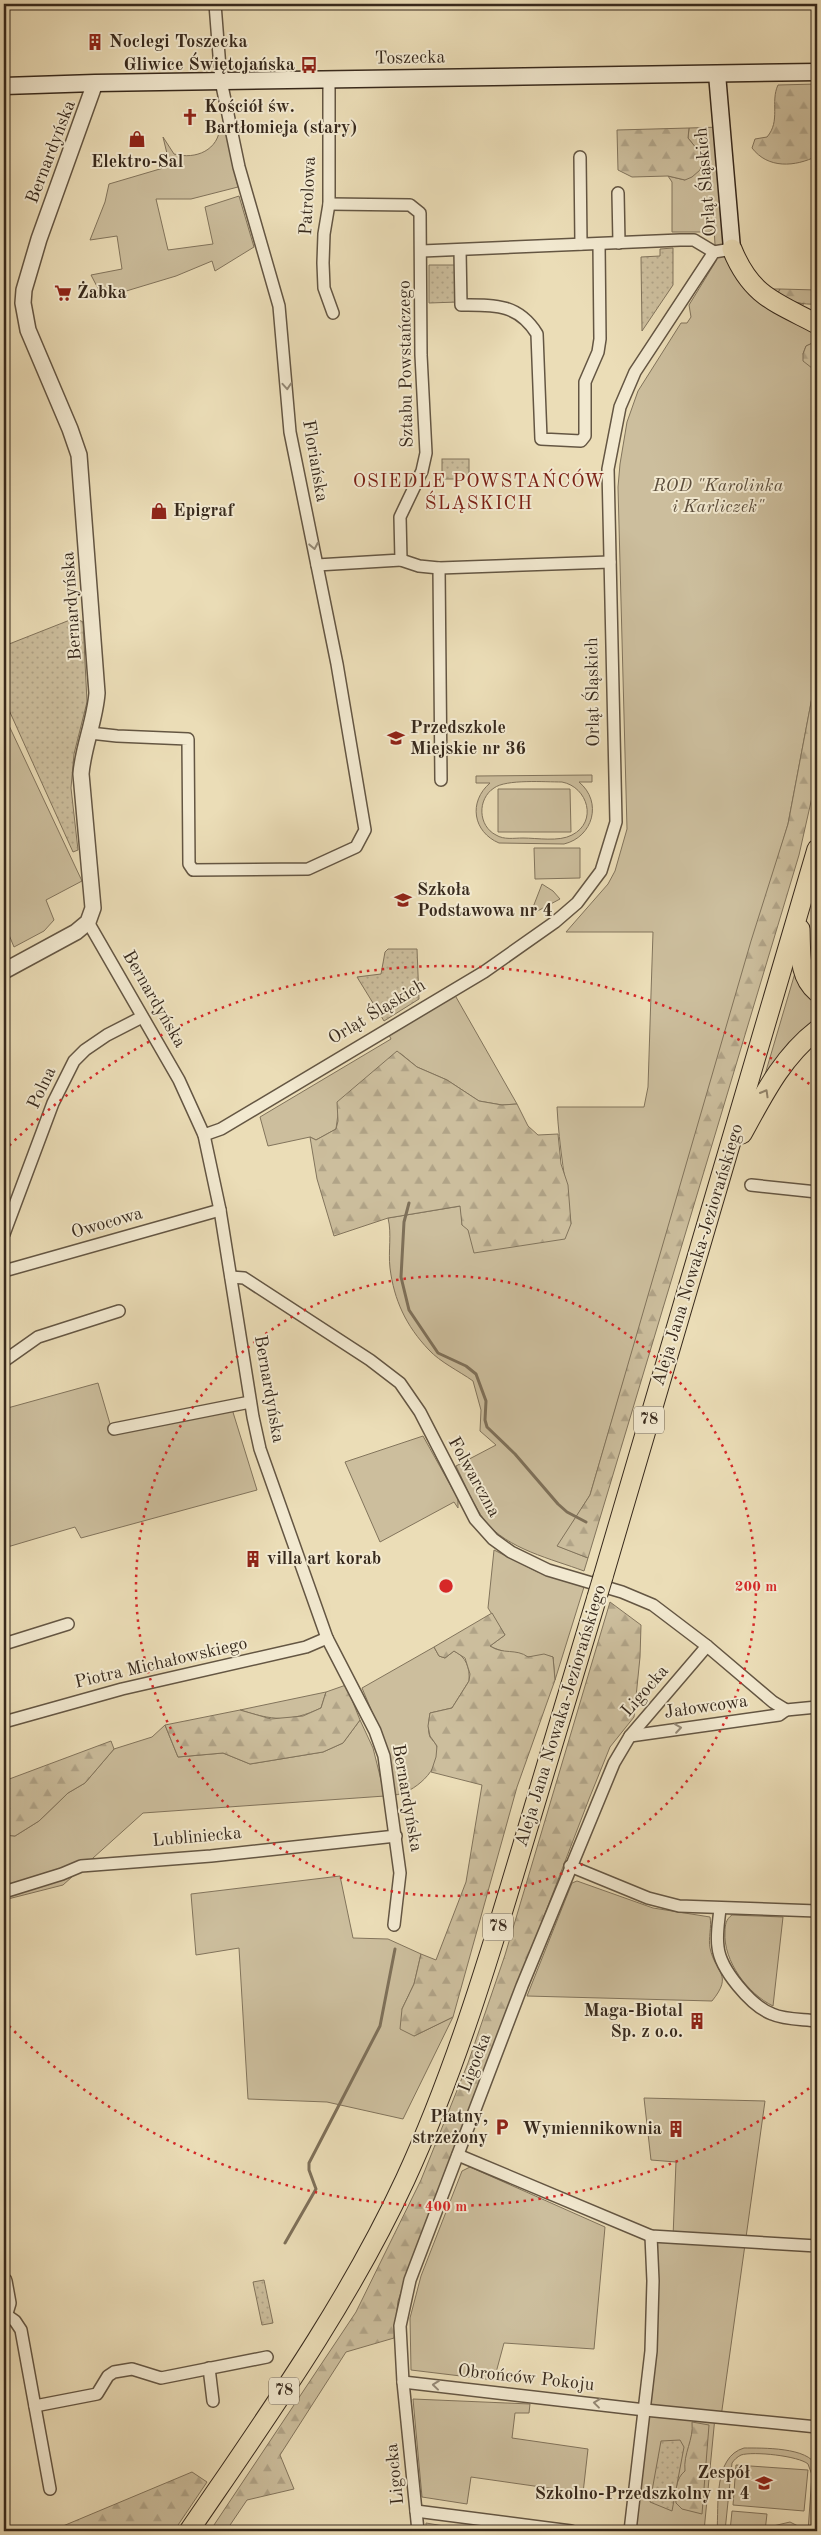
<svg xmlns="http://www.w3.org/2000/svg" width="821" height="2535" viewBox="0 0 821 2535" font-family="'Old Standard TT',serif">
	<defs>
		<pattern id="forest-firs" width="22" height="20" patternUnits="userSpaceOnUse" patternTransform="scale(1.25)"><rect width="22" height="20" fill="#ccbe9d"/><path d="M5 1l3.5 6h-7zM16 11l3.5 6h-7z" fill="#b0a387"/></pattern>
		<pattern id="park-dots" width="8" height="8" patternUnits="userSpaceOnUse" patternTransform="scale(1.25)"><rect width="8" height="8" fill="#ccbe9d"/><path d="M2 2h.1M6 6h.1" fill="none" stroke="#b0a387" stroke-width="1.8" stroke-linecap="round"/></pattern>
	</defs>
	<rect width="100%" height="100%" fill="#ebddb7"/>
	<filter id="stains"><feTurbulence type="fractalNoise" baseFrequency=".004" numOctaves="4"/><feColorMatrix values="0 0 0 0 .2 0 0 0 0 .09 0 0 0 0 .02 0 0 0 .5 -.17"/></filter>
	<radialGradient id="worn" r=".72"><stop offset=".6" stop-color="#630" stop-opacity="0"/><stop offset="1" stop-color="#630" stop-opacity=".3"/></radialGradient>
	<g fill="#ccbe9d" stroke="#82745c" fill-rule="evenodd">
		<path d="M 224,125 L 238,187 L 191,199 L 156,199 L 168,250 L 213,244 L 205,207 L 239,196 L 254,247 L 215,271 L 212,261 L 176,276 L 103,298 L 91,275 L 122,269 L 117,236 L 90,240 L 105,202 L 109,184 L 170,166 L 163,137 L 174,154 C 196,160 219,150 220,126 Z"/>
		<path d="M 721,127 L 732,249 L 769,289 L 780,289 L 778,293 L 786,299 L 804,304 L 780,304 L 817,324 L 817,341 L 806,346 L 803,354 L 817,372 L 817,671 L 788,824 L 590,1495 L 558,1546 L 588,1558 L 584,1571 C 552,1559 507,1549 485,1521 C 473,1505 465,1484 456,1466 L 496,1445 L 480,1431 L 481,1410 L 473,1381 C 459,1371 440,1362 429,1350 C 406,1326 394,1300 390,1268 C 388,1251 392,1234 388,1218 L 461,1206 L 462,1225 L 571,1224 C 566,1184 559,1147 557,1107 L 644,1107 L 648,1087 L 653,932 L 566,932 L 608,884 L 615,871 L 627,829 L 618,487 L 620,464 L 627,422 L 638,391 L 681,323 L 687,323 L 691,317 L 689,305 L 716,261 L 714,228 L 709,232 L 672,232 L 672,182 L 668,176 L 685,180 L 701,154 L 688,138 L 689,128 Z"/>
		<polygon points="4,715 82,881 46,900 54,920 44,931 14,947 4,923"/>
		<path d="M 592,775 L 592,782 L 579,782 C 603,802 593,837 564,844 L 499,843 C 473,832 468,802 490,783 L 476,783 L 476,776 ZM 562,782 C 588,787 598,822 572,835 C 559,842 537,838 523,838 C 514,838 504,840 496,835 C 478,826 477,799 494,788 C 506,779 545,782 562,782 Z"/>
		<polygon points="498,789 570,789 571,832 498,832"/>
		<polygon points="534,848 580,848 580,878 535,879"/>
		<polygon points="542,884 553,891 560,899 530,915"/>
		<polygon points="795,973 817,998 817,1026 761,1088"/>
		<polygon points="452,990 517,1104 502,1105 479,1101 447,1080 417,1067 400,1053 338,1114 336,1129 316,1140 310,1137 268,1146 260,1117 391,1039 387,1031"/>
		<polygon points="98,1383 113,1434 232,1409 257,1490 81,1538 75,1527 4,1548 4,1409"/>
		<polygon points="423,1436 458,1499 458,1508 454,1502 380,1542 345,1462"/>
		<path d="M 494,1550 L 538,1572 L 584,1587 L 555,1680 L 553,1657 C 543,1654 538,1657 528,1657 C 520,1656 496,1650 490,1646 L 505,1635 L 488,1608 Z"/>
		<path d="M 434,1647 L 439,1656 L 445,1658 L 454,1651 C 466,1657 470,1667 469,1681 L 452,1708 L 430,1713 C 429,1721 427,1729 430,1737 C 432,1740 436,1743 437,1747 C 442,1769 413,1794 394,1795 L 389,1752 L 362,1688 Z"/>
		<path d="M 326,1692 L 321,1708 C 289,1723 272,1720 240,1710 Z"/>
		<polygon points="360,1720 373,1748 385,1796 143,1813 63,1885 4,1900 4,1835 15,1836 39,1821 68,1793 85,1783 114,1749 152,1737 165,1725 178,1757 223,1753 250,1764 323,1752 343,1743"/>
		<polygon points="340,1876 353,1938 388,1939 421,1954 414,1984 402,2009 414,2036 453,2017 403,2119 327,2102 248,2099 239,1948 196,1955 191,1894"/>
		<path d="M 577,1881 L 653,1908 L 710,1917 C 712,1927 708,1938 710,1948 C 715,1973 734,1974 712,2001 L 527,1996 L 572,1883 Z"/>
		<path d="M 732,1915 L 783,1917 L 773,2006 C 748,1994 723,1961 725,1932 C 725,1925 726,1919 732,1915 Z"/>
		<polygon points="644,2098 765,2101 721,2417 715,2417 704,2531 630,2531 645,2410 651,2236 673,2237 676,2162 651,2160"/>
		<polygon points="470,2167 605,2227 594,2349 504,2343 494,2380 411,2370 410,2318 421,2276 462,2171"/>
		<polygon points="413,2399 530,2404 529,2413 515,2413 512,2438 588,2449 583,2493 471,2477 467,2504 422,2497"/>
		<path d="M 744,2448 C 762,2448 809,2447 816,2466 C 821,2480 815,2515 814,2531 L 808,2531 L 812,2475 L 808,2464 C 799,2456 753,2451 741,2455 C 737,2457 734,2460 732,2463 L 725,2531 L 717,2531 C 719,2505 713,2457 744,2448 Z"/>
		<polygon points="736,2465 808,2470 804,2511 733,2505"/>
		<polygon points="732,2511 767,2514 765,2531 730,2531"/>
		<polygon points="790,2522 802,2528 799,2531 777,2531 773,2526"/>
		<polygon points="426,2523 474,2531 426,2531"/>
	</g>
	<g fill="url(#forest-firs)" stroke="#82745c">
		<path d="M 817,84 L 817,156 C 795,167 768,169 752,148 L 755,139 L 767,137 C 781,121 770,102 778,85 Z"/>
		<polygon points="689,128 688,138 701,154 703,161 700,170 692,177 685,180 668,176 632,177 618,170 617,130"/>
		<path d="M 780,289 L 817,290 L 817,304 C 803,305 789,302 778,293 Z"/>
		<polygon points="817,341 817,372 803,361 803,354 806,346"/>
		<polygon points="817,671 817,775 799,855 588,1558 557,1546 590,1495 751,941 788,824"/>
		<polygon points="397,1051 417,1067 447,1080 479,1101 502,1105 517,1104 528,1126 538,1135 558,1134 561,1164 568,1185 571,1224 565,1239 474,1253 468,1230 462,1225 460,1206 388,1218 334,1236 317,1179 310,1137 316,1140 336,1129 338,1121 337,1102"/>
		<polygon points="610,1602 641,1625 640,1657 634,1717 610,1747 589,1799 414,2255 398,2301 394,2338 346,2352 280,2455 294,2489 247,2500 226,2531 210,2531 356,2312 421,2180 468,2063 505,1955"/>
		<path d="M 492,1613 L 505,1635 L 490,1646 C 503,1655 516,1648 528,1657 L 544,1654 L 553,1657 L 555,1680 L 517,1787 L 453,2017 L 414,2036 L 400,2029 L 402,2009 L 414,1984 L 421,1954 L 436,1960 L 466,1882 L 482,1785 L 431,1772 L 436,1757 L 437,1746 L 430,1736 L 428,1726 L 430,1713 L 452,1708 L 469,1681 L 470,1674 L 465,1658 L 454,1651 L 445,1658 L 439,1656 L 434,1647 Z"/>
		<polygon points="346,1685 360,1720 343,1743 323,1752 250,1764 223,1753 178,1757 165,1725 240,1710 271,1719 303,1716 321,1708 326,1692"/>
		<polygon points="111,1741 114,1749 85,1783 68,1793 39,1821 15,1836 4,1835 4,1781"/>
		<path d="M 692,2422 L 709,2425 L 702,2514 L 682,2509 L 676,2503 C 675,2491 676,2478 685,2471 C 683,2453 694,2440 692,2422 Z"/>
		<polygon points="192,2472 207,2482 174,2531 63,2531 63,2526"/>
	</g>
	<g fill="url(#park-dots)" stroke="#82745c">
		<polygon points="673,248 673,285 642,331 641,257 660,256 660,249"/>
		<polygon points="429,265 458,265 458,302 429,303"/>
		<rect x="442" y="459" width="27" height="20"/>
		<polygon points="75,618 83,622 87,702 74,754 71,788 78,850 73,852 4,699 4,646"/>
		<polygon points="388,949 417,949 419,999 384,1021 357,977 381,974 385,952"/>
		<polygon points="264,2280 273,2323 262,2325 253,2282"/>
		<polygon points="680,2440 684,2447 672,2511 650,2502 661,2441"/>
	</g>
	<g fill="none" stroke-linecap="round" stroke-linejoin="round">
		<g stroke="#7e7059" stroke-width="3">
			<polyline points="409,1203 404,1222 401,1277 409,1310 438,1353 466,1366 476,1374 486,1401 485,1420 487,1427 515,1454 558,1504 567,1512 586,1522"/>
			<polyline points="285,2243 316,2189 309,2170 309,2163 380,2026 395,1949"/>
		</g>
		<g stroke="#645643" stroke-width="14">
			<g id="minor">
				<polyline points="329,79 329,204 324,234 323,263 324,288 333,313"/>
				<polyline points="580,157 581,244"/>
				<polyline points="618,193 619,243"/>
				<path d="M 460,250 L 461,305 C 493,305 518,303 537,334 L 541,439 L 581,441 L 585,436 L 585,382 L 598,352 L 600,339 L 599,244"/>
				<polyline points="422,251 680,240 694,240 714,252"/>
				<polyline points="401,560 419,566 439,568 610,562"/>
				<polyline points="317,565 401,560 400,517 422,471 426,453 421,355 420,213 410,205 329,204"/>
				<polyline points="439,568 441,780"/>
				<polyline points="90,733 117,736 188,739 189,864 193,870 308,869 356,847 365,830 337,664 290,432 279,306 239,167 221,81 215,4"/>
				<polyline points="88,922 179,1080 204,1135 220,1210 253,1417 260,1449 327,1638 375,1731 384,1756 400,1873 394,1925"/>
				<polyline points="204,1135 221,1129 484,972 555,922 577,903 601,871 616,822 608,469 620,407 635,372 714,252 732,249"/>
				<polyline points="751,1185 817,1192"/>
				<polyline points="4,1234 53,1103 74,1061 85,1050 107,1035 142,1017"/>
				<polyline points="4,1271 220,1210"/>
				<polyline points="231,1277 244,1278 370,1360 400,1383 420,1412 475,1519 493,1539 511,1552 548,1570 622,1592 653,1605 707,1646 773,1702 786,1710 817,1707"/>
				<polyline points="4,1361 38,1337 119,1311"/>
				<polyline points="114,1429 250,1402"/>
				<polyline points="4,1644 68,1624"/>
				<polyline points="4,1722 122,1689 306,1647 327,1638"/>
				<polyline points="630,1736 779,1715 786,1710"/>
				<polyline points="570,1866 648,1898 679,1906 817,1911"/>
				<polyline points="4,1892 62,1874 81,1866 211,1856 396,1836"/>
				<path d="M 720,1908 C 719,1921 716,1934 718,1947 C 720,1969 751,2006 772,2014 C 785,2020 803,2019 817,2021"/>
				<polyline points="458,2155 651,2236 817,2246"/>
				<polyline points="5,2314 15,2321 21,2330 50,2489"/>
				<polyline points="209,2368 213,2401"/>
				<polyline points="403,2382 645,2410 817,2427"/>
				<polyline points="35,2406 97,2394 108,2376 114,2372 132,2369 161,2378 267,2357"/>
				<polyline points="416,2511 571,2531"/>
				<polyline points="418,2531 403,2382 400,2326 410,2280 522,1986 614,1763 630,1736 707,1646"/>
				<polyline points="630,2531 651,2351 653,2281 651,2236"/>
			</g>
		</g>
		<g stroke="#645643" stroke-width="18">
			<g id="tertiary">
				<path d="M 4,971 L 76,932 L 88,922 L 93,908 L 81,774 C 83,747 95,721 97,693 L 79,455 L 70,429 L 28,330 L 23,303 L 24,290 L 39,239 L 95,83"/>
				<polyline points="4,2281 8,2303 4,2316"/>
			</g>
		</g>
		<g stroke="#37291c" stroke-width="19">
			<g id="secondary">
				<polyline points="717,74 732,249"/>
				<polyline points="4,86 95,83 817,72"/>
			</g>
		</g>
		<g stroke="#37291c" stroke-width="21">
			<g id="primary">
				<path d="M 732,249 C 751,296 775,302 817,324"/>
				<path d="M 800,929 C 801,952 798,976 817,992"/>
				<path d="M 742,1134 C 763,1096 782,1057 817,1030"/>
				<polyline points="603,1577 817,849"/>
				<path d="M 189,2531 C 266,2418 347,2305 405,2180 C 452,2078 485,1971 517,1864 C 543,1775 570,1686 597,1597"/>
			</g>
		</g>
		<use href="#minor" stroke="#f2e9d0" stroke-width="11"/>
		<use href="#tertiary" stroke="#f2e9d0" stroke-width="15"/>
		<use href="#secondary" stroke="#f2e9d0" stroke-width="16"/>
		<use href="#primary" stroke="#ebddb7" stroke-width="19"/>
		<g stroke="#37291c" stroke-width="21" stroke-linecap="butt">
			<polyline id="primary-bridge" points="597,1597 603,1577"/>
		</g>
		<use href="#primary-bridge" stroke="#ebddb7" stroke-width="19"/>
	</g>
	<defs><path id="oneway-chevron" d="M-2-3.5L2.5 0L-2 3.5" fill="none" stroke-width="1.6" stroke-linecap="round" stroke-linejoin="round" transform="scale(1.25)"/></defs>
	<g stroke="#948976">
		<use href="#oneway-chevron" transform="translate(287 386) rotate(86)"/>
		<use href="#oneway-chevron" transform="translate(314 546) rotate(79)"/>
		<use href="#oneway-chevron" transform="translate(678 1728) rotate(-8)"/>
		<use href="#oneway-chevron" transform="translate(436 2385) rotate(-174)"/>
		<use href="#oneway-chevron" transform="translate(597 2403) rotate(-173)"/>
	</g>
	<use stroke="#91836a" href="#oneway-chevron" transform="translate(765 1093) rotate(-60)"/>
	<g fill="none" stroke="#d62828" stroke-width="2.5" stroke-dasharray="2.5 5">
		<circle cx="446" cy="1586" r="310"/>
		<path d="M815 2084A620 620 0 0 1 4 2021M4 1151A620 620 0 0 1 815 1088"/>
	</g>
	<defs>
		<g id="building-bare" transform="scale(1.35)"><path d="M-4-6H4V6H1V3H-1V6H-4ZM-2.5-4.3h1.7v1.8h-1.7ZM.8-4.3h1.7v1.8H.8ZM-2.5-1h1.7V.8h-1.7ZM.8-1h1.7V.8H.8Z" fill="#8f2418" stroke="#f2e9d0" stroke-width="2.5" paint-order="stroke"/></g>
		<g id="bus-bare" transform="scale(1.35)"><path d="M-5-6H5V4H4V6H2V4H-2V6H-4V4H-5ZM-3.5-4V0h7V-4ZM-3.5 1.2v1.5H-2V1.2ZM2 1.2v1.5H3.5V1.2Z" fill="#8f2418" stroke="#f2e9d0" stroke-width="2.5" paint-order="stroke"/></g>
		<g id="church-bare" transform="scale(1.35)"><path d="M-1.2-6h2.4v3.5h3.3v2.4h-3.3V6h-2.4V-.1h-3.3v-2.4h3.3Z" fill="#8f2418" stroke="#f2e9d0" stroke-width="2.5" paint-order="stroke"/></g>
		<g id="shop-bare" transform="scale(1.35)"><path d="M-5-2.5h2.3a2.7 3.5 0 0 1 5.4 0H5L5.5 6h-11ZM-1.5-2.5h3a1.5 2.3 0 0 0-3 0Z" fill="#8f2418" stroke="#f2e9d0" stroke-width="2.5" paint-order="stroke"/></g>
		<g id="supermarket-bare" transform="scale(1.35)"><path d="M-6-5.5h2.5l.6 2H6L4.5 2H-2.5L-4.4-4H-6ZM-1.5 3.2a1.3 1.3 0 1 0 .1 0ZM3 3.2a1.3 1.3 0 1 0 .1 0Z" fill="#8f2418" stroke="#f2e9d0" stroke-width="2.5" paint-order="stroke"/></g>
		<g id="school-bare" transform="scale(1.35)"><path d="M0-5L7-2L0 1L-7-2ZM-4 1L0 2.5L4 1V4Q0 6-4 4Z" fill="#8f2418" stroke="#f2e9d0" stroke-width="2.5" paint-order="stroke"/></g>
		<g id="parking-bare" transform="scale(1.35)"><path d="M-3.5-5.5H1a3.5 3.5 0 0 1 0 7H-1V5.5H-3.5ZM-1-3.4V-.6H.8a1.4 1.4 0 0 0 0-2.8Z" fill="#8f2418" stroke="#f2e9d0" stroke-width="2.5" paint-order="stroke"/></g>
	</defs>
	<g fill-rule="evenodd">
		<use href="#building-bare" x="95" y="42"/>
		<use href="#bus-bare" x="309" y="65"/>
		<use href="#church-bare" x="190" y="117"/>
		<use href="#shop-bare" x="137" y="139"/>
		<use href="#supermarket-bare" x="63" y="293"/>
		<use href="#shop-bare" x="159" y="511"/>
		<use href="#school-bare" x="396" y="738"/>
		<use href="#school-bare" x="403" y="900"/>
		<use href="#building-bare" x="253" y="1559"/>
		<use href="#building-bare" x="697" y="2021"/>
		<use href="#parking-bare" x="502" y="2127"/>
		<use href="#building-bare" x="676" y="2129"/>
		<use href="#school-bare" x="764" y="2483"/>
	</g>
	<g text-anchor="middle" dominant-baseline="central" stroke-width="4" stroke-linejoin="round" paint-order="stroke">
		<g fill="#f2e9d0" stroke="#6f6352" stroke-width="1">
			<rect x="634" y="1406.5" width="30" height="27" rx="4"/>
			<rect x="483" y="1913.5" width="30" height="27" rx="4"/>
			<rect x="269" y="2377.5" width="30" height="27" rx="4"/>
		</g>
		<g font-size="16" font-weight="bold" fill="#37291c">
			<text x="649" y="1420">78</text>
			<text x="498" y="1927">78</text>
			<text x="284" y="2391">78</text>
		</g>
		<g font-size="18" font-weight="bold" fill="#37291c" stroke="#f2e9d0" text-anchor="start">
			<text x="109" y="42">Noclegi Toszecka</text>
			<text x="295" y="65" text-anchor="end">Gliwice Świętojańska</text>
			<text x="204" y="107">Kościół św.<tspan x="204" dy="21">Bartłomieja (stary)</tspan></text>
			<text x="137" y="162" text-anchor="middle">Elektro-Sal</text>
			<text x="77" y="293">Żabka</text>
			<text x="173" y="511">Epigraf</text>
			<text x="410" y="728">Przedszkole<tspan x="410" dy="21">Miejskie nr 36</tspan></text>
			<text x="417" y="890">Szkoła<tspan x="417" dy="21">Podstawowa nr 4</tspan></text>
			<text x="267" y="1559">villa art korab</text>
			<text x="683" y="2011" text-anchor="end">Maga-Biotal<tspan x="683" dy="21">Sp. z o.o.</tspan></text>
			<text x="488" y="2117" text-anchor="end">Płatny,<tspan x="488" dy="21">strzeżony</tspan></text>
			<text x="662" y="2129" text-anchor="end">Wymiennikownia</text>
			<text x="750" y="2473" text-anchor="end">Zespół<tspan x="750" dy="21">Szkolno-Przedszkolny nr 4</tspan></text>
		</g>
		<g font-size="18" fill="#37291c" stroke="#f2e9d0">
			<text transform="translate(410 58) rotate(-1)">Toszecka</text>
			<text transform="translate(51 152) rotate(-69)">Bernardyńska</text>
			<text transform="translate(706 182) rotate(-95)">Orląt Śląskich</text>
			<text transform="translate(308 196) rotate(-87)">Patrolowa</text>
			<text transform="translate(406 364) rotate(-91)">Sztabu Powstańczego</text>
			<text transform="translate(315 461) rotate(80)">Floriańska</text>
			<text transform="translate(72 606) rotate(-94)">Bernardyńska</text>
			<text transform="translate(593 692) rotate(-91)">Orląt Śląskich</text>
			<text transform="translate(154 999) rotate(60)">Bernardyńska</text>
			<text transform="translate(377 1012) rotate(-31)">Orląt Śląskich</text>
			<text transform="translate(42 1088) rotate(-65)">Polna</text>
			<text transform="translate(107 1223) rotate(-16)">Owocowa</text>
			<text transform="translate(698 1255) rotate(-73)">Aleja Jana Nowaka-Jeziorańskiego</text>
			<text transform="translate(269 1389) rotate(80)">Bernardyńska</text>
			<text transform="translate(474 1477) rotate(61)">Folwarczna</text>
			<text transform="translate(161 1663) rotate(-13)">Piotra Michałowskiego</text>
			<text transform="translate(645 1691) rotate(-49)">Ligocka</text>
			<text transform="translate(706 1707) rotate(-8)">Jałowcowa</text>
			<text transform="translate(561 1716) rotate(-73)">Aleja Jana Nowaka-Jeziorańskiego</text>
			<text transform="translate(407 1798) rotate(80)">Bernardyńska</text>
			<text transform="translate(197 1837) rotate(-5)">Lubliniecka</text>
			<text transform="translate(475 2063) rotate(-69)">Ligocka</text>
			<text transform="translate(526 2378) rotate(6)">Obrońców Pokoju</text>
			<text transform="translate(395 2474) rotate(-96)">Ligocka</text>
		</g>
		<g font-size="18" font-style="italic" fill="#5c4e3c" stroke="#f2e9d0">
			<text x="718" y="486">ROD "Karolinka<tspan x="718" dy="21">i Karliczek"</tspan></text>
		</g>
		<g font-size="19" letter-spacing="1" fill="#7a1f14" stroke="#f2e9d0">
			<text x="479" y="482">OSIEDLE POWSTAŃCÓW<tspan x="479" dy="22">ŚLĄSKICH</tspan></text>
		</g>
	</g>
	<circle cx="446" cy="1586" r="8" fill="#d62828" stroke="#f2e9d0" stroke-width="2.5"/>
	<g font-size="15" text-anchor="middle" font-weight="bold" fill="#d62828" stroke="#f2e9d0" stroke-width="4" stroke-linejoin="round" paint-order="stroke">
		<text x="756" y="1591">200 m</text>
		<text x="446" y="2211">400 m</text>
	</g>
	<rect width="821" height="2535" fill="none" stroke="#ebddb7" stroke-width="20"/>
	<rect x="5" y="5" width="811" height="2525" fill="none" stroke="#37291c" stroke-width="2.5"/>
	<rect x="10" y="10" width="801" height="2515" fill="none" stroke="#37291c"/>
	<rect width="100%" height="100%" filter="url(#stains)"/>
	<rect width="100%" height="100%" fill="url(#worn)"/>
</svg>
